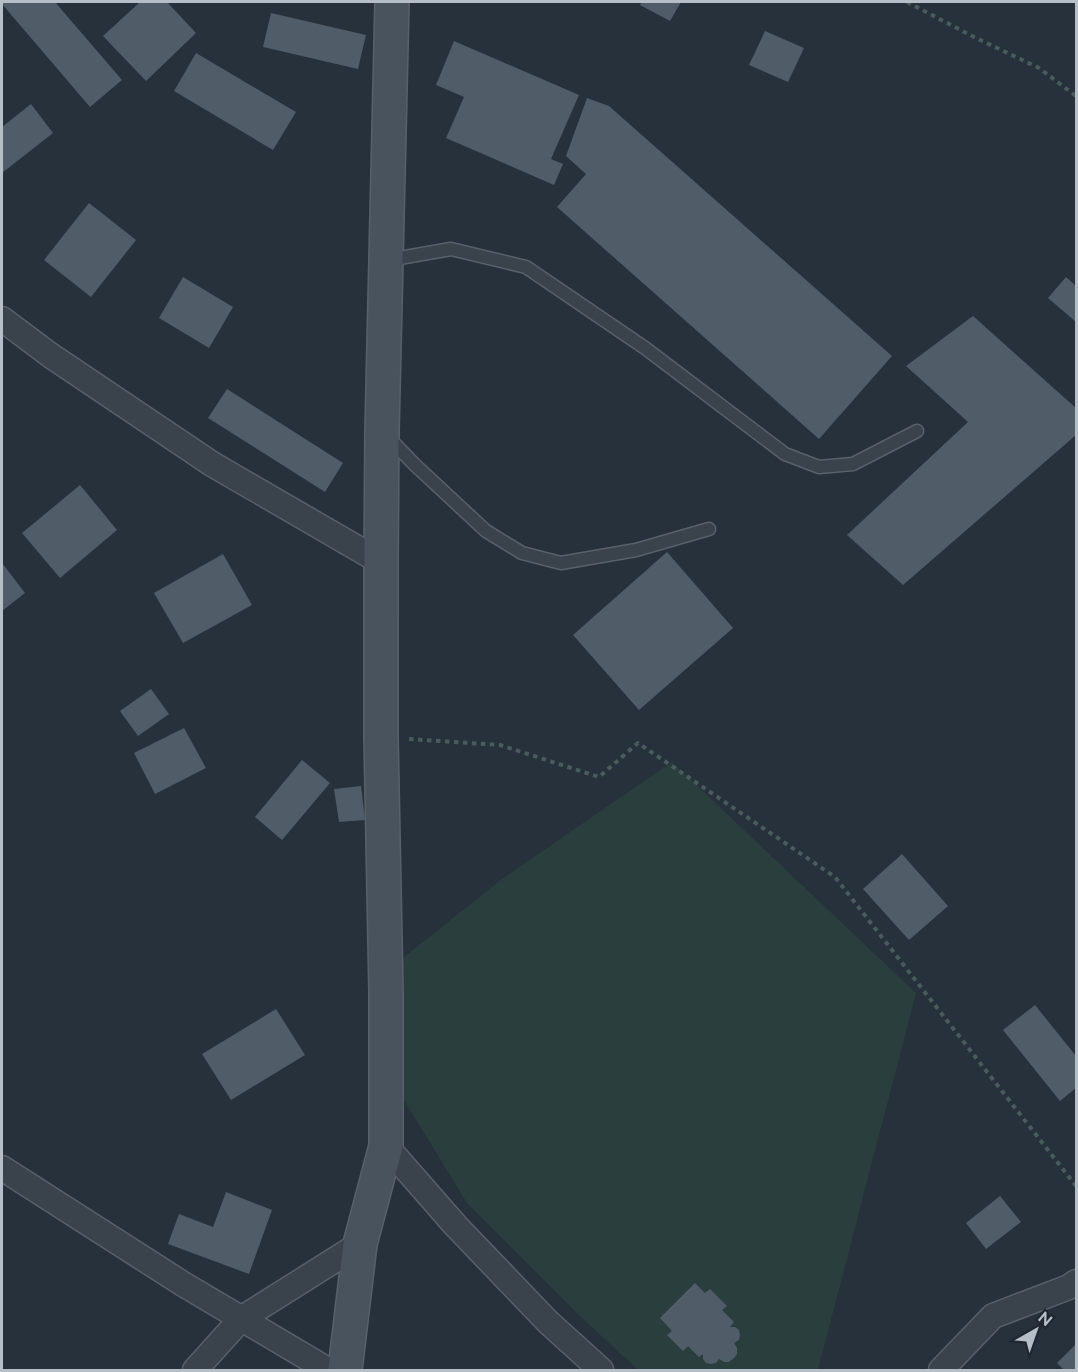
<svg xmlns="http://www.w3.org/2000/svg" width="1078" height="1372" viewBox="0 0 1078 1372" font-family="Raleway,sans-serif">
	<rect width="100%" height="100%" fill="#27313b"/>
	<polygon fill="#2a3e3d" points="672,762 916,993 818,1370 638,1370 580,1316 467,1203 393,1082 403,958 502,879"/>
	<g fill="#505c67">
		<polygon points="2,2 55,2 122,80 90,107 2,4"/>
		<polygon points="140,2 167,2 196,33 146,81 103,36"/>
		<polygon points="642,2 681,2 670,21 640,5"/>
		<polygon points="271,13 366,35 358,69 263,47"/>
		<polygon points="765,31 804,48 788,82 749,65"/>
		<polygon points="454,41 579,95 551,159 563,164 554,185 446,138 464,97 436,85"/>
		<polygon points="196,53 296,112 273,150 174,91"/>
		<polygon points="587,98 609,106 892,356 819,439 557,207 586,174 566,156"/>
		<polygon points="31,104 53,133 2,173 2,127"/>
		<polygon points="89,203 136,240 91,297 44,260"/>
		<polygon points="183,277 233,307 209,348 159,318"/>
		<polygon points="1066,277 1076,286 1076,322 1048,298"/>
		<polygon points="973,316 1076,408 1076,435 903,585 847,535 968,422 906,366"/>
		<polygon points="227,389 343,463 325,492 208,418"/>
		<polygon points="80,485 117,530 60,578 22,533"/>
		<polygon points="667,552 733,628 639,710 573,635"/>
		<polygon points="223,554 252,605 183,643 154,593"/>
		<polygon points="2,563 25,593 2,611"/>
		<polygon points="151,689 169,714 138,736 120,711"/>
		<polygon points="184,728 206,768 155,794 134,753"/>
		<polygon points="302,760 330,783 282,840 255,817"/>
		<polygon points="361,786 365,820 339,822 334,789"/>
		<polygon points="902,854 948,906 909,940 863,889"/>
		<polygon points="1035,1005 1076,1056 1076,1088 1060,1101 1003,1030"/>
		<polygon points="276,1009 305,1055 231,1100 202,1054"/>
		<polygon points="226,1192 272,1210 249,1274 168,1244 179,1214 213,1227"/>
		<polygon points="1000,1196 1021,1222 986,1249 966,1223"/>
		<polygon points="695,1283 705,1293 710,1289 727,1306 722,1310 734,1322 730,1327 735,1327 739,1330 740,1335 739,1340 734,1343 737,1348 737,1354 734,1358 729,1362 724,1362 719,1359 716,1363 711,1364 706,1363 703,1359 703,1354 699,1357 688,1346 683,1351 667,1335 672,1331 660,1318"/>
		<polygon points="1076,1344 1076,1370 1064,1370 1057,1363"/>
	</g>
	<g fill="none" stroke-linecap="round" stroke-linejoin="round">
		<g stroke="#58616a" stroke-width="15">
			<g id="lane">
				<polyline points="388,260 451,249 526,267 645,348 785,454 819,467 853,464 917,431"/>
				<polyline points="387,436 415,465 486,531 522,553 561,563 636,550 709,529"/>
			</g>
		</g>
		<g stroke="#58616a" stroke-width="27">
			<g id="street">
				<polyline points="2,319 50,355 212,464 381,562"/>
				<polyline points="386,1146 456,1226 548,1322 601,1370"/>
				<polyline points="2,1168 183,1284 328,1370"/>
				<polyline points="195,1370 241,1319 360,1244"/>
				<polyline points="941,1370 993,1316 1069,1287 1076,1282"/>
			</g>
		</g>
		<g stroke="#58616a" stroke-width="36">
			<polyline id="secondary" points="345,1370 360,1244 386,1146 386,992 381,737 381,562 382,431 392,2"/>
		</g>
		<g stroke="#495b5c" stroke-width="4" stroke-dasharray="4.5 4.5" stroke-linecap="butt">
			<polyline points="907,2 974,37 1039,68 1076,96"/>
			<polyline points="409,739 500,745 599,777 638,743 835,877 1076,1186"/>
		</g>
		<use href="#lane" stroke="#3a434c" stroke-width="12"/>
		<use href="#street" stroke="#3a434c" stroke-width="24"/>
		<use href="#secondary" stroke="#49535e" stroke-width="33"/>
	</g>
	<rect width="1078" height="1372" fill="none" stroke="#b6bec7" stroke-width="6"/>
	<g transform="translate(1036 1330) rotate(40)" stroke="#1f2831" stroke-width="4.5" paint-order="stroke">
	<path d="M0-4.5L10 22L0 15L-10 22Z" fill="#b6bec7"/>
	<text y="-9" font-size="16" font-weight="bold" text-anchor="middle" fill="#b6bec7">N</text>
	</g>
</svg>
